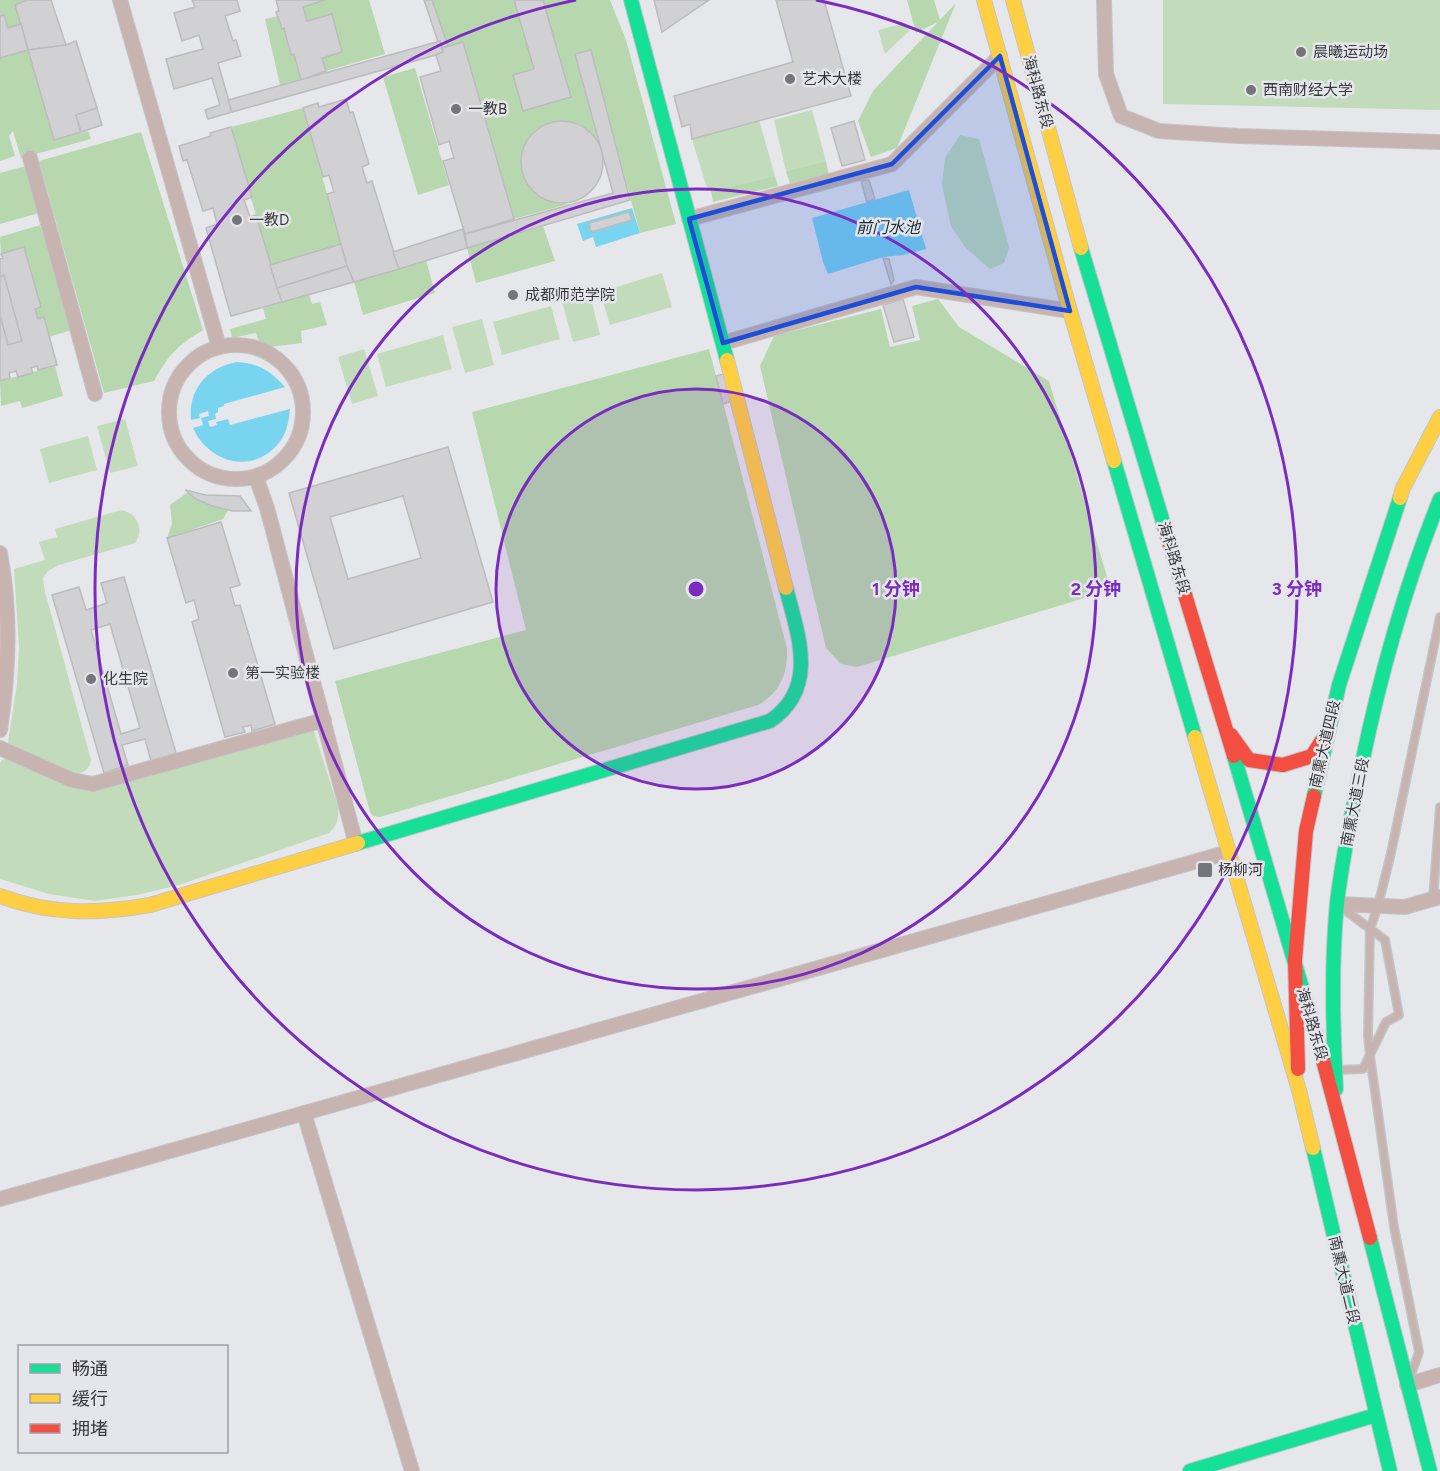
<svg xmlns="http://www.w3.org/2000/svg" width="1440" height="1471" viewBox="0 0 1440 1471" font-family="Figtree,'Noto Sans SC',sans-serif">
	<rect width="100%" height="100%" fill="#e6e7eb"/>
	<g fill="#c2dcbb">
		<polygon points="1163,0 1440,0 1440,110 1163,104"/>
		<polygon points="906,23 909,31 885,54 878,30"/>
		<polygon points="812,110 826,161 786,171 774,120"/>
		<polygon points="759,120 775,176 711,191 706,185 692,139"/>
		<polygon points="960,135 979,139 1009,247 1004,263 990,269 965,247 951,226 942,185 945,158"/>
		<polygon points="662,273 672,307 610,325 600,292"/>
		<polygon points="588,287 600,335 573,342 560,294"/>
		<polygon points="551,306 560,339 502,355 493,322"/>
		<polygon points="482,319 494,365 465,373 452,327"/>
		<polygon points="443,335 452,369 386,387 377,354"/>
		<polygon points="364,349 378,396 352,404 338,357"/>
		<polygon points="125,419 138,466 110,473 97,426"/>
		<polygon points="88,436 97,470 49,483 40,449"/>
		<path d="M 121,510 C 137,513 145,529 135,543 L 59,565 L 48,571 L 43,578 L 45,592 L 91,760 C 89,770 83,774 73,774 L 11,747 L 8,742 L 17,684 L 19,647 L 14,569 L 45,560 L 39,542 L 57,537 L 55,529 Z"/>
		<path d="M 313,728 L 338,807 C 339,818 337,826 329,833 L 179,885 L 137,895 L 95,901 L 49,894 L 0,879 L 0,763 L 2,760 L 9,758 L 88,790 L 107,788 Z"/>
	</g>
	<g fill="#b7d8ae">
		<polygon points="0,0 29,0 21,24 8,28 4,15 0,16"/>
		<polygon points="325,0 369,0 385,54 326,71 322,58 342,52 332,15 307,21 303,7"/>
		<path d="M 432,0 L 514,0 L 534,69 L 513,75 L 571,97 L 540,0 L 610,0 L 626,40 L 676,224 L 640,233 L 590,50 L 575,54 L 602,149 C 594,134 584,123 567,121 C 510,115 503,205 569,204 L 514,219 L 463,42 L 448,46 Z"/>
		<polygon points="907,0 934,0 940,20 956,3 897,148 871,157 858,121 873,91 938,22 916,33"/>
		<polygon points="278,16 281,29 284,28 290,54 294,54 301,80 280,85 265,19"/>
		<polygon points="28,50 54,140 88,131 91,139 21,158 13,131 9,136 15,156 0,161 0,58"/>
		<polygon points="415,68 449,185 418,195 383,77"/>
		<polygon points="303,108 341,244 270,265 231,127"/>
		<path d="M 141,132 L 203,330 C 177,346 169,354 154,381 L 104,393 L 39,161 Z"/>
		<polygon points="826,161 829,175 790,184 786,171"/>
		<polygon points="26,166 39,213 0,224 0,173"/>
		<polygon points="775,176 778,186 713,202 711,191"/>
		<polygon points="40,225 71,330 49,337 44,317 38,319 35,309 41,307 24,247 1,254 0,237"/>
		<polygon points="543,226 555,261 476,283 467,248"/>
		<polygon points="426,260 435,293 363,315 354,282"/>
		<polygon points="309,294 312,304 320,302 327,325 301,331 302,343 261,348 256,333 232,338 230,329 266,319 263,308"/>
		<polygon points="938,299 959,327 1049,381 1111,590 857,667 841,664 826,648 760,366 774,336 881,309 890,347 920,340 912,306"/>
		<path d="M 709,349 L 787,648 C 788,673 781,692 758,705 L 380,817 L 373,816 L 370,812 L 335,681 L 526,630 L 472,412 Z"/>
		<polygon points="55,366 63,396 22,408 20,401 1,406 0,381"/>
		<polygon points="187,493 208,505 228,510 223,519 167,538 172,524 170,505"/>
	</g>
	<g fill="#78d4ef">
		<polygon points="909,190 926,249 903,255 883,257 828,274 823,262 812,218"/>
		<polygon points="632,208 640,233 596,247 593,237 583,241 577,224"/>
		<path d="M 237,362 C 259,363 271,372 285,387 L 224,404 L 224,406 L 218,408 L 218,412 L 215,414 L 216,419 L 208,421 L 210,427 L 217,425 L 216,422 L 228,419 L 230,425 L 290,409 C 289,420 287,431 281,440 C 256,476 209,464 193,428 L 203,425 L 201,418 L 209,416 L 208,411 L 199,414 L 200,418 L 191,420 C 188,389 208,367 237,362 Z"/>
	</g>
	<g fill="#d1d0d3" stroke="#bcbbbd" stroke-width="1.5" fill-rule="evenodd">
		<polygon points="27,0 51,0 66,45 28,50 15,5"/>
		<polygon points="192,0 237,0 240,11 225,16 233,41 236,40 241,56 218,63 232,112 208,119 205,110 220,105 212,78 174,89 166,59 203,49 199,35 182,41 174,13 195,7"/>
		<polygon points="276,0 325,0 303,7 307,21 332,14 342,52 322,58 326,71 301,80 294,54 291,55 284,28 282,29 276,12 279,11"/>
		<polygon points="424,0 432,0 448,46 442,48 440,41 438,42"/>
		<polygon points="514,0 543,0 571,97 523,111 513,75 534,69"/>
		<polygon points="654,0 709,0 662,32"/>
		<polygon points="776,0 824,0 851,96 692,139 690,124 682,127 674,96 793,62"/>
		<polygon points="4,15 8,28 21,24 28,50 0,58 0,16"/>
		<polygon points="76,41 97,108 76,115 81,132 54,140 28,50 66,45"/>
		<polygon points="440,41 443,52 436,55 232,112 228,100"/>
		<polygon points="463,42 514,219 465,234 443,161 454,158 449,141 439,145 420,77 441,71 436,55 443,52 442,48"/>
		<polygon points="591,50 630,200 467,248 465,234 613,193 575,54"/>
		<polygon points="346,99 350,113 353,112 369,164 362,167 367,183 372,181 399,269 354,282 347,266 327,194 334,192 329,175 323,177 303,108 318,103 319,107"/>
		<polygon points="97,108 102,125 81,132 76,115"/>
		<circle cx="562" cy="162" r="41"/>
		<polygon points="854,121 865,160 842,166 831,128"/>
		<polygon points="231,127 252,197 244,200 250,217 256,215 282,302 231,316 206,228 217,224 213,208 203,211 187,160 183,161 179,146 211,136 210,133"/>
		<polygon points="869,180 875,199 867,202 861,181"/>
		<polygon points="629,212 632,220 591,232 589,223"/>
		<polygon points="463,229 467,248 399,269 393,252"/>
		<polygon points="341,244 347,266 277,288 270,265"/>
		<polygon points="24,247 41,307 35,309 38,319 44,317 57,365 38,370 37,366 31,368 33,373 18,377 16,371 9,373 10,378 0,381 0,259 3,258 1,254"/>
		<polygon points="883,258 889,259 894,280 891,284"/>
		<polygon points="347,266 354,282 282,302 277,288"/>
		<polygon points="4,275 22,341 8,345 0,315 0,277"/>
		<polygon points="903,299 914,337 894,342 883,305"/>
		<polygon points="724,374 732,401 723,404 716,376"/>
		<path d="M 448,447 L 493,602 L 334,649 L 289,493 ZM 403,496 L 421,558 L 348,579 L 330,517 Z"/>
		<polygon points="185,490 206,495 240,496 251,511 233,511 212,506 196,499"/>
		<polygon points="221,522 240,585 230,588 235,606 240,605 275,724 252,731 251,725 243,727 245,732 225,737 192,622 199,619 194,600 186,603 167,538"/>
		<path d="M 124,577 L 176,753 L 151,761 L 145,739 L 122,745 L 128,765 L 104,773 L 52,595 L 79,587 L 86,610 L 107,603 L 101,583 ZM 110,624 L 140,728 L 121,734 L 91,630 Z"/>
	</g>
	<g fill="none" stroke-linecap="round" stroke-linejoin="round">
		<g stroke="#c4c5c7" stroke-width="10">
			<g id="lane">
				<polyline points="1433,899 1440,807"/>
				<polyline points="1336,1070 1363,1069 1386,1022 1399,1015 1385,940 1341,907"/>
				<polyline points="1412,1372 1419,1352 1394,1227 1370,1056 1368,1036 1370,929 1378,906 1391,853 1440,617"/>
			</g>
		</g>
		<g stroke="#c4c5c7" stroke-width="16">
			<g id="street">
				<polyline points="120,0 219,347"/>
				<polyline points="1104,0 1106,74 1121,116 1159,131 1238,136 1440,142"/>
				<polyline points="30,158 95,394"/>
				<polyline points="689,219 892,164 1000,56"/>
				<polyline points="723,343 916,287 1070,311"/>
				<circle cx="236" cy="412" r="67"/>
				<polyline points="256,477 267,508 356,844"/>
				<path d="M 0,553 C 11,611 9,672 0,730"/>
				<polyline points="0,748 72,780 93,784 324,720"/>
				<polyline points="1337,904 1405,907 1440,897"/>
				<polyline points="304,1113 412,1471"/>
				<polyline points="0,1199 1229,852"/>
				<polyline points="1407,1385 1440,1375"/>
			</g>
		</g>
		<g stroke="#c4c5c7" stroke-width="16">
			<g id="fast">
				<polyline points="631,0 727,360"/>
				<polyline points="1081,248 1165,529"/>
				<polyline points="1114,461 1195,737"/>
				<polyline points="1234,756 1320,1049"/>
				<polyline points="1314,796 1339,685 1400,498"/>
				<path d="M 358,843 L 770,721 C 819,688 798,635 786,588"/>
				<path d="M 1336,1089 C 1333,1027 1331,965 1337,903 C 1342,859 1351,816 1360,773 C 1379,679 1404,588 1440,499"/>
				<polyline points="1313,1148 1390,1471"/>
				<polyline points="1370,1238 1430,1471"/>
				<polyline points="1190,1471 1376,1415"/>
			</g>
		</g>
		<g stroke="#c4c5c7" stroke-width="16">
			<g id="slow">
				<polyline points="984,0 1070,311 1114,461"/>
				<polyline points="1013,0 1081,248"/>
				<polyline points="727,360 786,588"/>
				<polyline points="1400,498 1403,488 1440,417"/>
				<polyline points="1195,737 1299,1090 1313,1148"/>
				<path d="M 0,896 C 50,915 98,914 150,905 L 358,843"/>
			</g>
		</g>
		<g stroke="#c4c5c7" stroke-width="16">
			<g id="jam">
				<polyline points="1165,529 1234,756"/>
				<polyline points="1231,735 1249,760 1283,765 1312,756 1324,737"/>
				<polyline points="1320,1049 1370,1238"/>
				<polyline points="1298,1069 1295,960 1306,831 1314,796"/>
			</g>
		</g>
		<use href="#lane" stroke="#c7b4b0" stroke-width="7"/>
		<use href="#street" stroke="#c7b4b0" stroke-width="14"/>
		<use href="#fast" stroke="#16e098" stroke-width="14"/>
		<use href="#slow" stroke="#ffcf43" stroke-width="14"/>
		<use href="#jam" stroke="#f24e42" stroke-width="14"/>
	</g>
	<path fill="#1d4ed8" fill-opacity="0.2" stroke="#1d4ed8" stroke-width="4.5" stroke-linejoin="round" d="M 1000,56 L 1070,311 L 916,287 L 723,343 L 689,219 L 892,164 Z"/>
	<circle cx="696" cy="589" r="200" fill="#7b2cbf" fill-opacity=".12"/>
	<g fill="none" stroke="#7b2cbf" stroke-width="3">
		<circle cx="696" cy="589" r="200"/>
		<circle cx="696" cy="589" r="400"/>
		<path d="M816 0A601 601 0 1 1 576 0"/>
	</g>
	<g fill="#757579" stroke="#e5e6ec" stroke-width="2">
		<circle cx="1301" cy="52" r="6"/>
		<circle cx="790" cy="79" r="6"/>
		<circle cx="1251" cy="90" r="6"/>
		<circle cx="456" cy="109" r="6"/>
		<circle cx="237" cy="220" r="6"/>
		<circle cx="513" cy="295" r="6"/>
		<circle cx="233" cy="673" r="6"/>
		<circle cx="91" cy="679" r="6"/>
		<rect x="1197" y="862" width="16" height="16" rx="3"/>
	</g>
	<g text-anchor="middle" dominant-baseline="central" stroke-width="5" stroke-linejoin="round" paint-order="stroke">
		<g font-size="15" fill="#38383b" stroke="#e5e6ec" text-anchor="start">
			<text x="1313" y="52">晨曦运动场</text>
			<text x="802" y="79">艺术大楼</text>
			<text x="1263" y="90">西南财经大学</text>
			<text x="468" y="109">一教B</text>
			<text x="249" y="220">一教D</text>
			<text x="525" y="295">成都师范学院</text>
			<text x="245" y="673">第一实验楼</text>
			<text x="103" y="679">化生院</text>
			<text x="1218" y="870">杨柳河</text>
		</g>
		<g font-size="15" fill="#38383b" stroke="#e5e6ec">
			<text transform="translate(1038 92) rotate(75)">海科路东段</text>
			<text transform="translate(1174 558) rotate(73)">海科路东段</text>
			<text transform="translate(1325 744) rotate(-77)">南熏大道四段</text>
			<text transform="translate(1355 802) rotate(-79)">南熏大道三段</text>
			<text transform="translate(1312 1024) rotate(74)">海科路东段</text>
			<text transform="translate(1344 1280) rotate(77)">南熏大道二段</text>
		</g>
		<g font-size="16" font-style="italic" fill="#172d34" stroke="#e5e6ec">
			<text x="888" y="227">前门水池</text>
		</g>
	</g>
	<circle cx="696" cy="589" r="9" fill="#7b2cbf" stroke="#e5e6ec" stroke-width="3"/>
	<g font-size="18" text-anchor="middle" font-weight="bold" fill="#7b2cbf" stroke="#e5e6ec" stroke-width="5" stroke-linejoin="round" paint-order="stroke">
		<text x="896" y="595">1 分钟</text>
		<text x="1096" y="595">2 分钟</text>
		<text x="1297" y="595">3 分钟</text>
	</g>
	<rect x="18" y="1345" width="210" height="108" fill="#e5e6ec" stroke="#a0a0a5" stroke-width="1.5"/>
	<rect x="30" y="1364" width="30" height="9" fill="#16e098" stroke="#a0a0a5" stroke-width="1.5"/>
	<text x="72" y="1375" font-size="18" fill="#38383b">畅通</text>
	<rect x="30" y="1394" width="30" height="9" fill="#ffcf43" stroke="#a0a0a5" stroke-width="1.5"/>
	<text x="72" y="1405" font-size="18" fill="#38383b">缓行</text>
	<rect x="30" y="1424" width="30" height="9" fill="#f24e42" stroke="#a0a0a5" stroke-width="1.5"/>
	<text x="72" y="1435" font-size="18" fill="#38383b">拥堵</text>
</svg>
